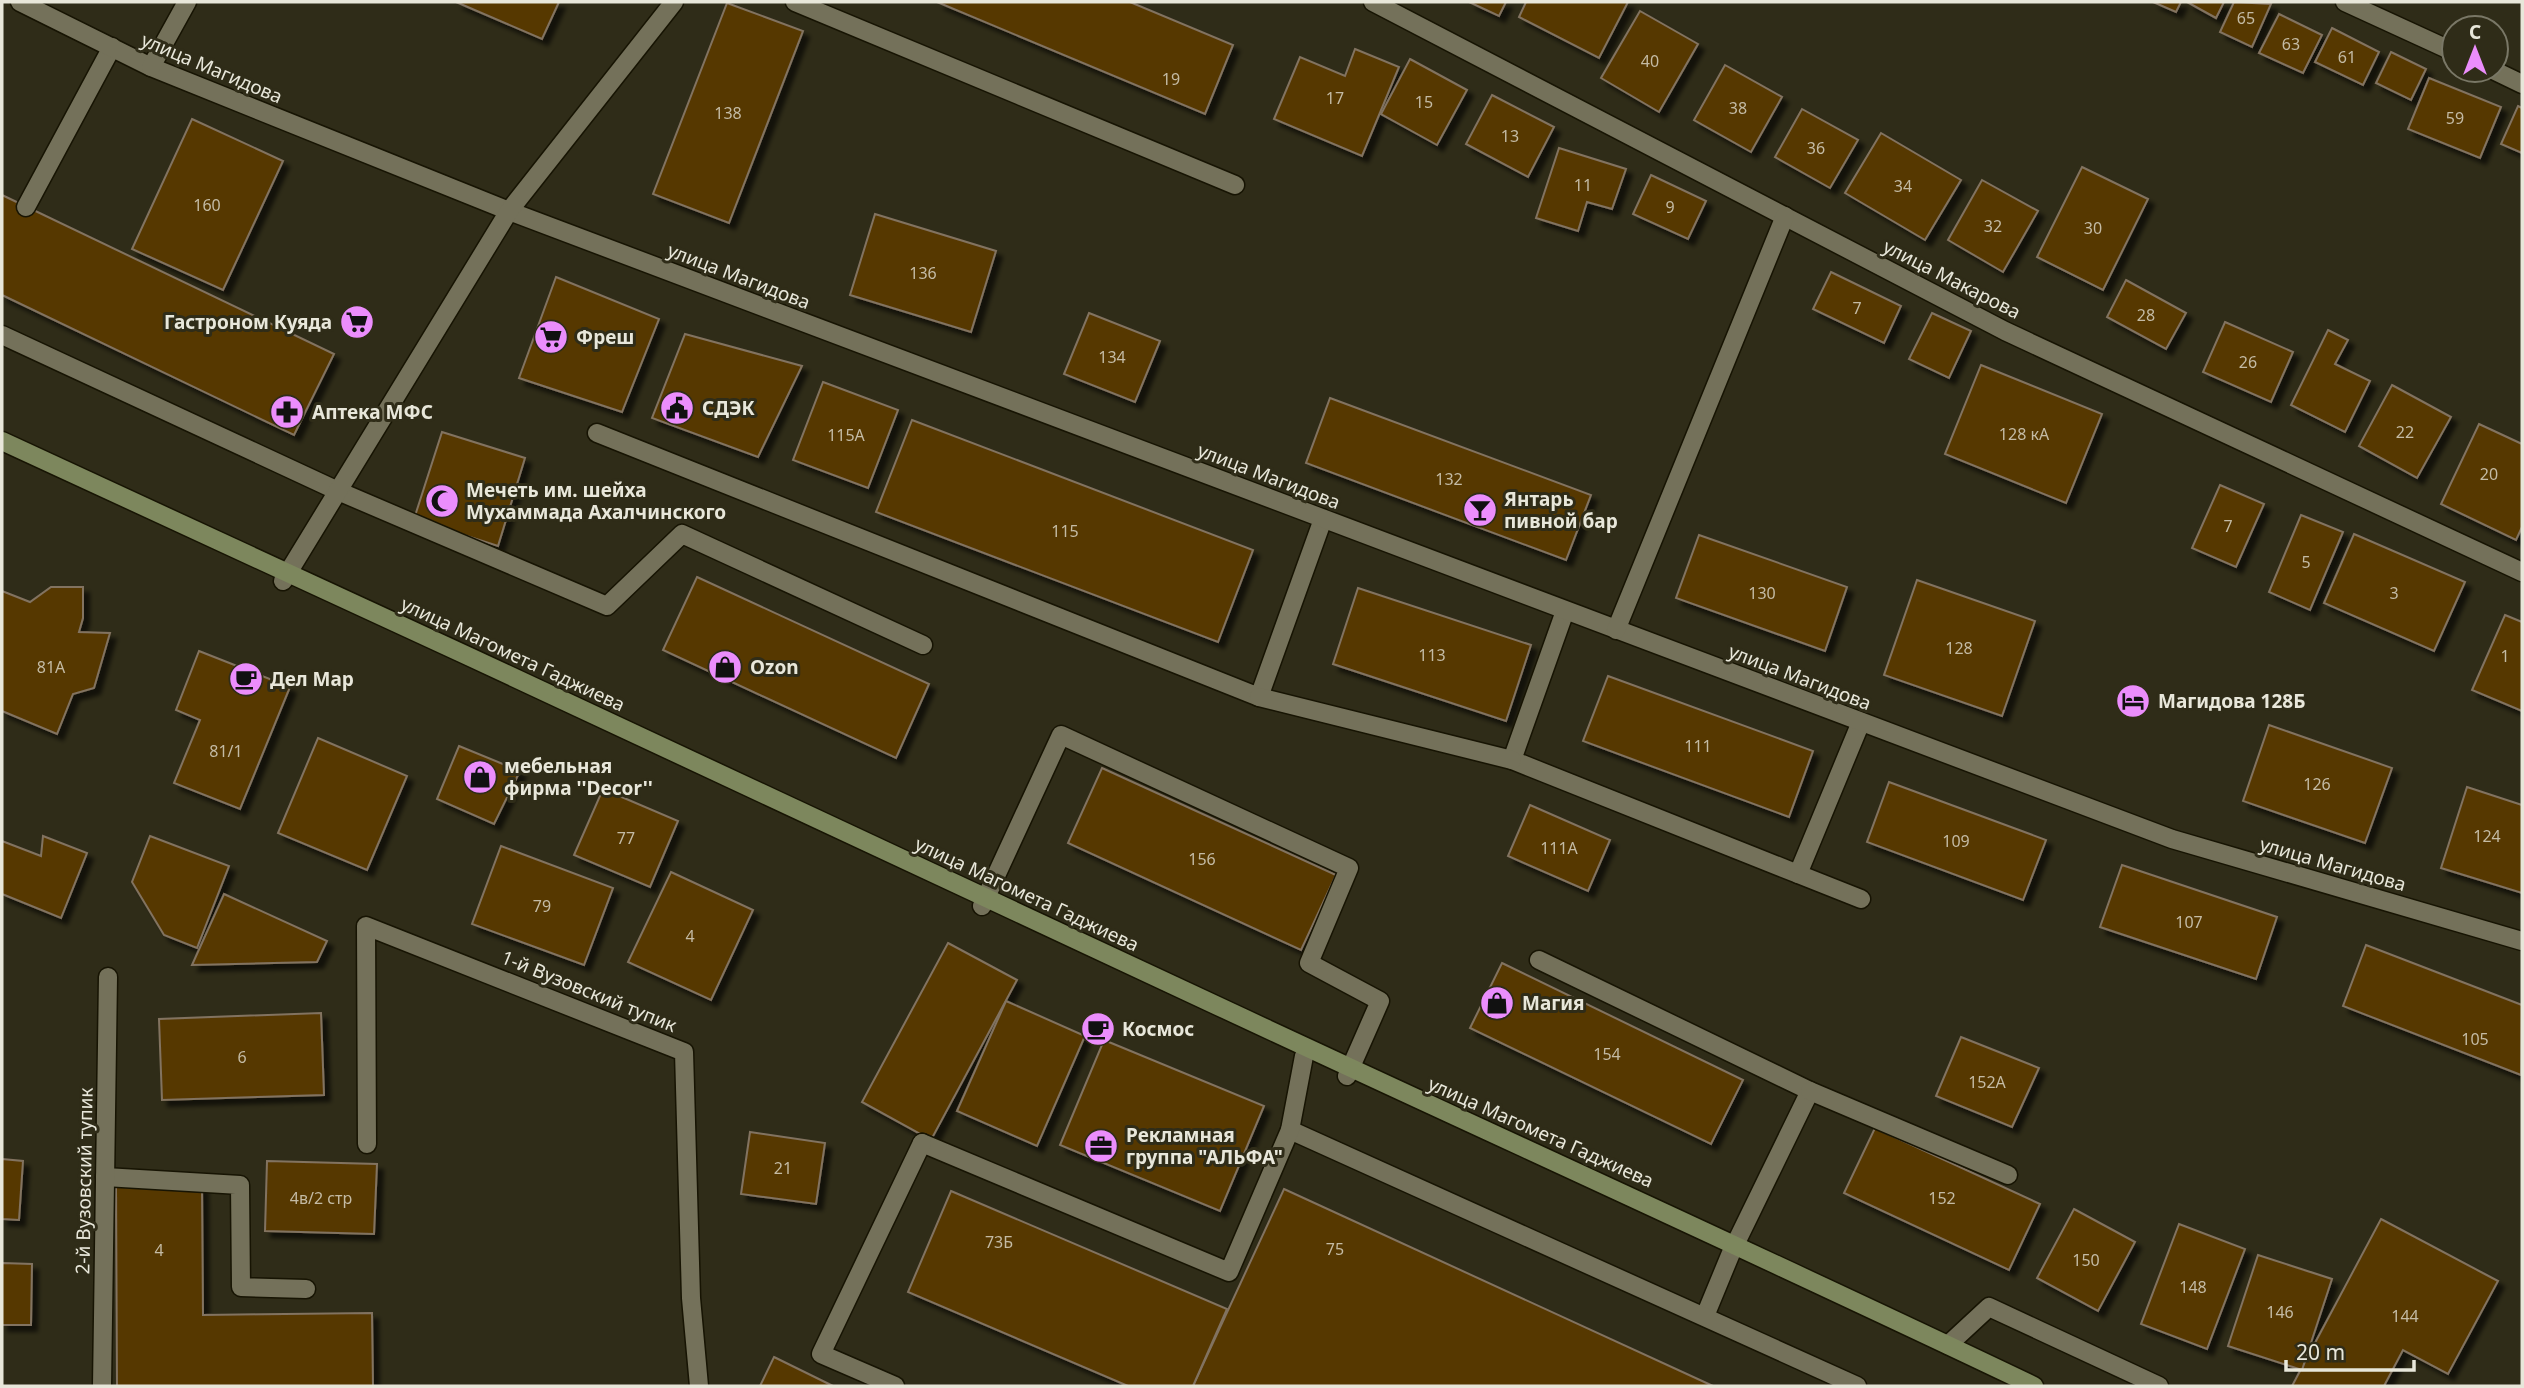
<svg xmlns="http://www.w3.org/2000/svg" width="2524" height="1388" viewBox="0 0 2524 1388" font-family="'Noto Sans',sans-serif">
	<defs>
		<filter id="shadow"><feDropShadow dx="6" dy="6" stdDeviation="2" flood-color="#0009"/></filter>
	</defs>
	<rect width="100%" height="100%" fill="#2f2c18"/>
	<g fill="#573803" stroke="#827360" stroke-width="2" filter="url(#shadow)">
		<polygon points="456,2 559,2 542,39"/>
		<polygon points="937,2 1130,2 1233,45 1205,114"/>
		<polygon points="1469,2 1506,2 1499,16"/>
		<polygon points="1526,2 1628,2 1599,58 1519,17"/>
		<polygon points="2153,2 2181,2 2176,12"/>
		<polygon points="2187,2 2224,2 2216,18"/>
		<polygon points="2234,2 2271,4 2252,47 2220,32"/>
		<polygon points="727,3 803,31 729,223 653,194"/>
		<polygon points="1640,11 1698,44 1659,112 1601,78"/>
		<polygon points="2279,14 2322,35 2303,73 2259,53"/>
		<polygon points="2332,28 2379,52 2363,85 2315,62"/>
		<polygon points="1355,49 1399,67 1362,156 1274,119 1300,57 1345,76"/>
		<polygon points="2391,52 2426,69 2411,100 2376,83"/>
		<polygon points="1410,59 1467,90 1437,145 1381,114"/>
		<polygon points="1725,65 1782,97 1751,152 1694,120"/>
		<polygon points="2429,78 2501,107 2480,158 2408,129"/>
		<polygon points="1492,95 1554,127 1528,177 1466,144"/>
		<polygon points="2518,106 2522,108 2522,153 2501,144"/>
		<polygon points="1802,109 1858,140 1830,188 1775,157"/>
		<polygon points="192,119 283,161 223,290 132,249"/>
		<polygon points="1881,133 1961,180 1925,240 1845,193"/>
		<polygon points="1559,148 1626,169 1612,209 1587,202 1578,231 1536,218"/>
		<polygon points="2082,167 2148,199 2103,290 2037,257"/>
		<polygon points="1651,175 1706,201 1688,239 1633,214"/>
		<polygon points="1982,180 2038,211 2003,272 1948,240"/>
		<polygon points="2,195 334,354 294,435 2,295"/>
		<polygon points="875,214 996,251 971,332 850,295"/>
		<polygon points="1831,272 1901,306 1884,343 1813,309"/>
		<polygon points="556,277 659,319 622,412 519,378"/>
		<polygon points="2126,280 2186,313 2166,349 2107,317"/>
		<polygon points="1089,313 1160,341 1135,402 1064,374"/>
		<polygon points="1932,313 1971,331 1949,378 1909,359"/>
		<polygon points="2225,322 2293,352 2271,402 2203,372"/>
		<polygon points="2328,330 2348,340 2335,364 2370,381 2345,432 2291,405"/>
		<polygon points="685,334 802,366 758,457 652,418"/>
		<polygon points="1981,365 2102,414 2066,503 1945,454"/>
		<polygon points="823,382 898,410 868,488 793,460"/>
		<polygon points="2392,385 2451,417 2417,478 2359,446"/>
		<polygon points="1330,398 1591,495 1566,560 1306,463"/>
		<polygon points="912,420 1253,550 1218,642 876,512"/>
		<polygon points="2479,424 2522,444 2522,527 2516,540 2441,504"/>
		<polygon points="442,432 525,458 498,546 414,519"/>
		<polygon points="2220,485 2264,504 2236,567 2192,548"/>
		<polygon points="2301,515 2343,532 2310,610 2269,592"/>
		<polygon points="2354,534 2465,582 2434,651 2324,603"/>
		<polygon points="1699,535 1847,587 1825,651 1676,598"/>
		<polygon points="697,577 929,684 896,758 663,650"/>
		<polygon points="1917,580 2035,621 2002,716 1884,675"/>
		<polygon points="51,587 83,587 83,618 79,632 110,633 94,688 73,694 57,734 2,711 2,591 30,602"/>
		<polygon points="1358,588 1531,645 1506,721 1333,664"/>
		<polygon points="2505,615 2522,622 2522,711 2472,690"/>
		<polygon points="199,651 290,687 240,809 174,783 200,720 176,710"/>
		<polygon points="1608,676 1813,751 1789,817 1583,741"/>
		<polygon points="2269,725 2392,768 2365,843 2243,801"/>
		<polygon points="318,738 407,776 367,870 278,833"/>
		<polygon points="459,746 520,771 494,824 437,799"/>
		<polygon points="1102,768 1336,875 1301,950 1068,843"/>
		<polygon points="1889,782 2046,840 2023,900 1867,842"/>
		<polygon points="2467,787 2522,805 2522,893 2441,868"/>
		<polygon points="603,789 678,821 650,887 574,855"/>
		<polygon points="1530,805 1610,840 1588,891 1508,856"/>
		<polygon points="43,836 87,853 61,918 2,894 2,841 41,856"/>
		<polygon points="150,836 229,866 197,948 164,935 132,882"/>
		<polygon points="501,846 613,888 584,965 472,924"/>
		<polygon points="2122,865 2277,917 2256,979 2100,927"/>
		<polygon points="671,872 753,910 711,1000 628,962"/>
		<polygon points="224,894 327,941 317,962 192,965"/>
		<polygon points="948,943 1017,980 931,1140 862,1102"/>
		<polygon points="2366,945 2522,1005 2521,1075 2343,1006"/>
		<polygon points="1502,963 1743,1080 1711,1144 1470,1028"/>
		<polygon points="1006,1001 1085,1036 1037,1146 957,1111"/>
		<polygon points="321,1013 324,1095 162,1100 159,1019"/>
		<polygon points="1961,1037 2039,1068 2012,1127 1936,1096"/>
		<polygon points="1104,1040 1264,1106 1220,1211 1060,1145"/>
		<polygon points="1875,1128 2040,1204 2009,1270 1844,1193"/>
		<polygon points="750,1132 825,1143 816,1204 741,1194"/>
		<polygon points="2,1159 23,1161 19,1220 2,1219"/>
		<polygon points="267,1161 377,1164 374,1234 265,1231"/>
		<polygon points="202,1185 203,1315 372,1313 373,1386 117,1386 116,1186"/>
		<polygon points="1284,1189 1713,1386 1193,1386"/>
		<polygon points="951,1191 1227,1309 1193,1386 1128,1386 908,1292"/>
		<polygon points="2074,1209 2135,1242 2098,1311 2037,1278"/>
		<polygon points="2381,1219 2498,1281 2448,1374 2403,1350 2384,1386 2292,1386"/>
		<polygon points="2179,1224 2245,1249 2207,1349 2141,1324"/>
		<polygon points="2258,1255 2332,1279 2302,1370 2228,1346"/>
		<polygon points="2,1263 32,1264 31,1325 2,1325"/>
		<polygon points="774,1357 833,1386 760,1386"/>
	</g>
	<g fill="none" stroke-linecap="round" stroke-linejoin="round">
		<g stroke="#171403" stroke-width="21">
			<g id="service">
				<polyline points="26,207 112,47"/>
				<polyline points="2,335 338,491 607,606 682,534 923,645"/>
				<polyline points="597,433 1259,697 1323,519"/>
				<polyline points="1565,611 1512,760 1798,874"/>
				<polyline points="1259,697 1512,760"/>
				<polyline points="1861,722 1798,874 1861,899"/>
				<polyline points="982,906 1061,735 1349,868 1309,963 1380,1001 1347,1076"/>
				<polyline points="1539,960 1810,1091 1731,1253 1705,1316"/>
				<polyline points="1810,1091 2008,1175"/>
				<polyline points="1290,1130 1857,1386"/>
				<polyline points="922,1143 1229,1272 1290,1130 1304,1056"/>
				<polyline points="105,1177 240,1185 241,1287 306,1289"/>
				<polyline points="1948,1345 1989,1307 2159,1386"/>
				<polyline points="102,1386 108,977"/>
			</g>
		</g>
		<g stroke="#171403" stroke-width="21">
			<g id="minor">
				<polyline points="20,2 151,67 509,211 2172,839 2522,941"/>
				<polyline points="795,2 1235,185"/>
				<polyline points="1373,2 2005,331 2522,572"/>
				<polyline points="2345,2 2454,52"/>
				<polyline points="151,67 187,2"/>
				<polyline points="2493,70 2522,84"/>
				<polyline points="283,581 509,211 674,2"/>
				<polyline points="1616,630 1785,216"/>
				<polyline points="367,1144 366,926 684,1052 691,1298 699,1386"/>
				<polyline points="895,1386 821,1354 922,1143"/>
			</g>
		</g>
		<g stroke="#171403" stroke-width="21">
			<path id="secondary" d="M 2,441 C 405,625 805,814 1207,1001 C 1483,1130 1760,1255 2034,1386"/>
		</g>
		<use href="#service" stroke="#74715a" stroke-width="18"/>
		<use href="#minor" stroke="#74715a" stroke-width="18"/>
		<use href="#secondary" stroke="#7d875d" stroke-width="18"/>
	</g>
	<defs>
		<g id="supermarket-disc" transform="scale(1.75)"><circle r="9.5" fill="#eb8dfc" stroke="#2f2c18"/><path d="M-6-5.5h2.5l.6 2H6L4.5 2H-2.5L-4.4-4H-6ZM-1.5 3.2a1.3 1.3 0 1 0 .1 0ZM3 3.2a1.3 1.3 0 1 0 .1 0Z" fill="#111"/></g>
		<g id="civic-disc" transform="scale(1.75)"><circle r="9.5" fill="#eb8dfc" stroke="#2f2c18"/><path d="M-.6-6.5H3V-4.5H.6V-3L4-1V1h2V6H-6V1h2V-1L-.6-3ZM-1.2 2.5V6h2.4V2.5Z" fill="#111"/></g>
		<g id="pharmacy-disc" transform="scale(1.75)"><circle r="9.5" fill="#eb8dfc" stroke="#2f2c18"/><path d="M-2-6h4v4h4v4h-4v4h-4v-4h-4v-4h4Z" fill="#111"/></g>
		<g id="mosque-disc" transform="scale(1.75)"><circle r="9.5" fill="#eb8dfc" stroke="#2f2c18"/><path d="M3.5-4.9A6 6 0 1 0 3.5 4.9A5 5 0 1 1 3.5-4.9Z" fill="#111"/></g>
		<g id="bar-disc" transform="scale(1.75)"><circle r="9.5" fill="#eb8dfc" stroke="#2f2c18"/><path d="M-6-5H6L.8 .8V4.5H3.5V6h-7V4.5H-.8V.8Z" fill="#111"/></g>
		<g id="shop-disc" transform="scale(1.75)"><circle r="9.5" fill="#eb8dfc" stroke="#2f2c18"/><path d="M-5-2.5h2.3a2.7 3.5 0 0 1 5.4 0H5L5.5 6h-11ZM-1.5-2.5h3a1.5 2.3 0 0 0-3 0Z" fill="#111"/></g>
		<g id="cafe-disc" transform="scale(1.75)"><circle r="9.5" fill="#eb8dfc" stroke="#2f2c18"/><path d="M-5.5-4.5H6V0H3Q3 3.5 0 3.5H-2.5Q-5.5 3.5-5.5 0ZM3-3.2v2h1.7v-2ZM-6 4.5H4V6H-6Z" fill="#111"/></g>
		<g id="hotel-disc" transform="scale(1.75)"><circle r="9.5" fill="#eb8dfc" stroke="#2f2c18"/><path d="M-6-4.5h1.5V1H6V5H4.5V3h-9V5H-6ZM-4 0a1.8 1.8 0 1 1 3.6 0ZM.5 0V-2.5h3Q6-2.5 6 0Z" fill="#111"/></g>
		<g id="office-disc" transform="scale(1.75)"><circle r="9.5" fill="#eb8dfc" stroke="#2f2c18"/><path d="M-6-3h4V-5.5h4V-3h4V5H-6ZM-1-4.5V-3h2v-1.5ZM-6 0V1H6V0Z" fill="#111"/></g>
	</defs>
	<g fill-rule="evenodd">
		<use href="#supermarket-disc" x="357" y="322"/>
		<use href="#supermarket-disc" x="551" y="337"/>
		<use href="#civic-disc" x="677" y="408"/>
		<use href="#pharmacy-disc" x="287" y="412"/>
		<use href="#mosque-disc" x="442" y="501"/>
		<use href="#bar-disc" x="1480" y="510"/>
		<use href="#shop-disc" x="725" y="667"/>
		<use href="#cafe-disc" x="246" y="679"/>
		<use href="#hotel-disc" x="2133" y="701"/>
		<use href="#shop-disc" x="480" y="777"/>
		<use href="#shop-disc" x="1497" y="1003"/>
		<use href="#cafe-disc" x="1098" y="1029"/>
		<use href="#office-disc" x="1101" y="1146"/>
	</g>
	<g text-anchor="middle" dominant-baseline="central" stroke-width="6" stroke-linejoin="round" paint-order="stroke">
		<g font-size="16" fill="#c4bba4">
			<text x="2246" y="18">65</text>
			<text x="2291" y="44">63</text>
			<text x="2347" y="57">61</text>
			<text x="1650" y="61">40</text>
			<text x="1171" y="79">19</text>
			<text x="1335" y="98">17</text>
			<text x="1424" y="102">15</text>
			<text x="1738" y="108">38</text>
			<text x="728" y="113">138</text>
			<text x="2455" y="118">59</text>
			<text x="1510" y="136">13</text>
			<text x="1816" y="148">36</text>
			<text x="1583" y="185">11</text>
			<text x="1903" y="186">34</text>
			<text x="207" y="205">160</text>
			<text x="1670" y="207">9</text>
			<text x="1993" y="226">32</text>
			<text x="2093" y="228">30</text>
			<text x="923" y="273">136</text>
			<text x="1857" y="308">7</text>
			<text x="2146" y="315">28</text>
			<text x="1112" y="357">134</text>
			<text x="2248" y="362">26</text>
			<text x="2405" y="432">22</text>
			<text x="2024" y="434">128 кА</text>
			<text x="846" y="435">115А</text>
			<text x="2489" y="474">20</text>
			<text x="1449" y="479">132</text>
			<text x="2228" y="526">7</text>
			<text x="1065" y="531">115</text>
			<text x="2306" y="562">5</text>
			<text x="1762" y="593">130</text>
			<text x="2394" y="593">3</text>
			<text x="1959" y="648">128</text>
			<text x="1432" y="655">113</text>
			<text x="2505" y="656">1</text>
			<text x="51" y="667">81А</text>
			<text x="1698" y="746">111</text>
			<text x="226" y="751">81/1</text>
			<text x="2317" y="784">126</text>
			<text x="2487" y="836">124</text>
			<text x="626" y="838">77</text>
			<text x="1956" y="841">109</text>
			<text x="1559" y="848">111А</text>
			<text x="1202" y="859">156</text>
			<text x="542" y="906">79</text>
			<text x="2189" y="922">107</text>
			<text x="690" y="936">4</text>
			<text x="2475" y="1039">105</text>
			<text x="1607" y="1054">154</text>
			<text x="242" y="1057">6</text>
			<text x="1987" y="1082">152А</text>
			<text x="783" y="1168">21</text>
			<text x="321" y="1198">4в/2 стр</text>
			<text x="1942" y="1198">152</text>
			<text x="999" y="1242">73Б</text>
			<text x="1335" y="1249">75</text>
			<text x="159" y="1250">4</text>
			<text x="2086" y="1260">150</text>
			<text x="2193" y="1287">148</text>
			<text x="2280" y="1312">146</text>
			<text x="2405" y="1316">144</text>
		</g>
		<g font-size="19" fill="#e8e7da" stroke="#2f2c18">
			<text transform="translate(212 68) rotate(23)">улица Магидова</text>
			<text transform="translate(739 276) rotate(21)">улица Магидова</text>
			<text transform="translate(1952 279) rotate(27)">улица Макарова</text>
			<text transform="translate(1269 476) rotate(21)">улица Магидова</text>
			<text transform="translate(513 654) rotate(25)">улица Магомета Гаджиева</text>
			<text transform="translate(1800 677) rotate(21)">улица Магидова</text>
			<text transform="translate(2333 864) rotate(16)">улица Магидова</text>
			<text transform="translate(1027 894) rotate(25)">улица Магомета Гаджиева</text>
			<text transform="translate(589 991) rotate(22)">1-й Вузовский тупик</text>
			<text transform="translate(1541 1132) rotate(24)">улица Магомета Гаджиева</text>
			<text transform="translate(84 1181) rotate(-89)">2-й Вузовский тупик</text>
		</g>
		<g font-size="19" font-weight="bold" fill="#e8e7da" stroke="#2f2c18" text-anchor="start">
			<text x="332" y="322" text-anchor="end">Гастроном Куяда</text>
			<text x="576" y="337">Фреш</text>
			<text x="702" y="408">СДЭК</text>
			<text x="312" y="412">Аптека МФС</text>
			<text x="466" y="490">Мечеть им. шейха<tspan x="466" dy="22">Мухаммада Ахалчинского</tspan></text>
			<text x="1504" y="499">Янтарь<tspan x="1504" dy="22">пивной бар</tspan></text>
			<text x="750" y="667">Ozon</text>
			<text x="270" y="679">Дел Мар</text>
			<text x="2158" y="701">Магидова 128Б</text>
			<text x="504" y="766">мебельная<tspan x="504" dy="22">фирма ''Decor''</tspan></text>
			<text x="1522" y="1003">Магия</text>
			<text x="1122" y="1029">Космос</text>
			<text x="1126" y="1135">Рекламная<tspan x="1126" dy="22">группа "АЛЬФА"</tspan></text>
		</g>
	</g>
	<rect width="2524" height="1388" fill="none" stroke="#e8e7da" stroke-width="7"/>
	<g transform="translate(2475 49)"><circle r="33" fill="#2f2c18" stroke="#797766" stroke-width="2"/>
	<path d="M0-5L12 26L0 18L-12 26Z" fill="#eb8dfc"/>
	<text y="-10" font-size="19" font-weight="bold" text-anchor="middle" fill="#e8e7da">С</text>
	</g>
	<path d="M2286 1360v10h128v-10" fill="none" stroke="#e8e7da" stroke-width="3.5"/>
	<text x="2296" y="1360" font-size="21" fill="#e8e7da" stroke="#2f2c18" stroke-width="5" paint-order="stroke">20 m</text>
</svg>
